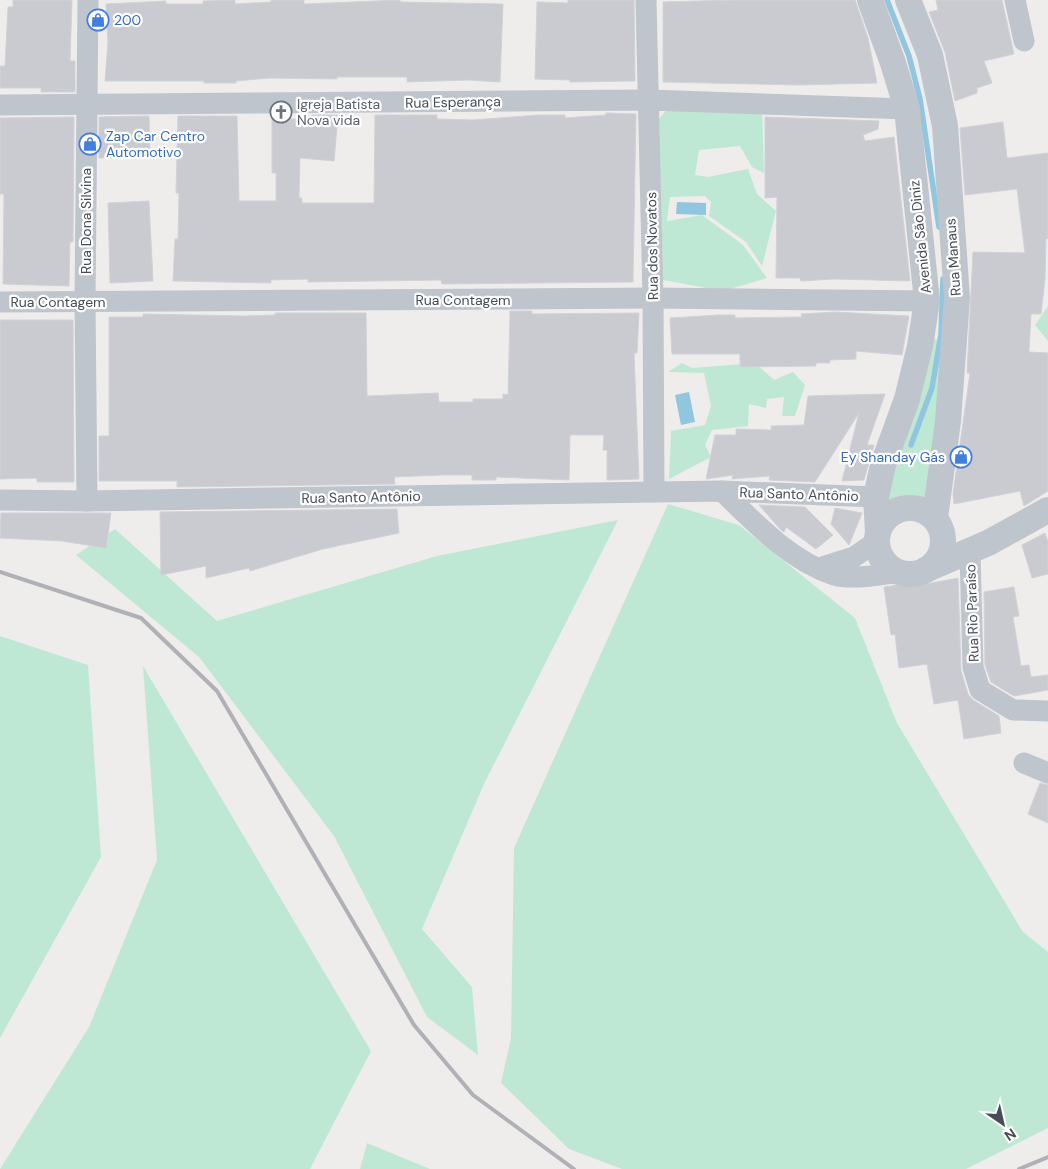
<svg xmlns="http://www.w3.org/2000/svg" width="1048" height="1169" viewBox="0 0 1048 1169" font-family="'DM Sans',sans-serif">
	<rect width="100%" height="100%" fill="#efecec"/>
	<g fill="#bfe8d4">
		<polygon points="669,107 762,111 764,173 752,167 740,146 699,150 695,175 708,177 748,169 757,194 776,211 762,266 746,242 709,216 711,202 705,196 670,197 667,221 702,215 743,245 767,278 723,291 663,280 659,119"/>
		<polygon points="1048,306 1048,341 1035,325"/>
		<polygon points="931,337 945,344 930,504 906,497 886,501"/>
		<polygon points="682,363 692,368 755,363 774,380 793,372 805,385 795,416 782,416 784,397 767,399 766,408 749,404 748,426 712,430 705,445 711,457 669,479 671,431 705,425 711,406 704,373 668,372"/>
		<polygon points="668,504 739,525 855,618 897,723 1023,932 1048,952 1048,1128 966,1169 622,1169 569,1149 501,1083 511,1038 514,848"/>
		<polygon points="618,520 484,784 422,929 472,987 478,1055 427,1017 334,836 199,657 76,555 115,529 217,621 437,556"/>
		<polygon points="0,636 88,665 101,857 0,1038"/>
		<polygon points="143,666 371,1051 310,1169 0,1169 89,1027 157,860"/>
		<polygon points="367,1143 430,1169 360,1169"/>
	</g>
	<g fill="#91c6e0">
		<polygon points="677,202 706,203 706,215 676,214"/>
		<polygon points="689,392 695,422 681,425 675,395"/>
	</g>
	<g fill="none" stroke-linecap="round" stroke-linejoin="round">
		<g stroke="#91c6e0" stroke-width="5.5">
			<polyline points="887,0 909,56 920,99 939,227"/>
			<polyline points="911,445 932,388 941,334 943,279"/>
		</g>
	</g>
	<g fill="#cacbd0" stroke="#d1d2d7">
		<polygon points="13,0 72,0 70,61 75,61 75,92 41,92 41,88 0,88 0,66 5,66 8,7 13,7"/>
		<polygon points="235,0 235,4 271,2 271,0 304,0 304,4 400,0 400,2 503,4 500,82 468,80 407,82 407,77 337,77 337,79 269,78 236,81 236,83 204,83 204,81 105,81 108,42 106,4 166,1 166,4 203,4 203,1"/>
		<polygon points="568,0 634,0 635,81 570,82 570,80 535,79 537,2 568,3"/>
		<polygon points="735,0 855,0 868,38 877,83 798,85 663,82 663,2"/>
		<polygon points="936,0 1002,0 1014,54 984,61 992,83 977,88 977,93 955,101 945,52 929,12 938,10"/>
		<polygon points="606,113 636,114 633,282 442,284 441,280 308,282 308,279 271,280 271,283 173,281 175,239 178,239 179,193 176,193 178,116 237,116 239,201 276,201 276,173 272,173 272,119 312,119 312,115 338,115 334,161 300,158 299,198 302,198 302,203 374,203 375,115 437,115 437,119 473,120 538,115 565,115 565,118 606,115"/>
		<polygon points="149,116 150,155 99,158 99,117"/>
		<polygon points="74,117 73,242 70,242 69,286 3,284 4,194 0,194 0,118"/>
		<polygon points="765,117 879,121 878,129 863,135 865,141 894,137 910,281 834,279 801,281 800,278 776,278 777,197 765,198"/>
		<polygon points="1003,122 1007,158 1048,153 1048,238 1046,239 1045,279 1041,314 1031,314 1029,352 1048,353 1048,491 1024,506 1020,491 954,504 953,494 970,373 967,373 973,252 1025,253 1017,189 965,195 960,128"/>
		<polygon points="149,201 153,281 110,283 108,203"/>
		<polygon points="510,311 532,311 532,314 639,313 637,353 634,353 639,479 607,480 607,450 603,450 604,435 570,435 569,480 496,477 496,480 472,480 472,475 442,475 394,477 395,484 177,487 177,481 99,481 99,436 109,436 109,317 143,317 143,314 243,316 275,315 275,313 366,313 367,396 438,393 439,402 473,402 473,399 503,399 503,394 508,395"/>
		<polygon points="835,312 909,316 902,355 856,351 856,359 830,360 830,363 816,363 816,366 740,367 740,354 672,354 670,318 719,315 735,315 735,318 802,317 801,314"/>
		<polygon points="0,320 73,320 74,482 37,482 37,478 0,479"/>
		<polygon points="885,394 867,445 874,445 864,480 842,481 859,413 815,482 769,480 770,476 732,479 733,475 706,479 715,435 736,435 736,429 771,430 771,426 804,425 808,396"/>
		<polygon points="759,505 805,507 833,535 816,549 786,527 784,532 781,530"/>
		<polygon points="835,508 862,513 849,545 831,524"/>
		<polygon points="397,509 399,533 323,549 250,571 249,568 206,578 206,566 161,575 160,512"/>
		<polygon points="1,513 111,513 106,548 62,541 0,538"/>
		<polygon points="1045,533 1048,542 1048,574 1032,578 1022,545"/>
		<polygon points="958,578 961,671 968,694 973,700 999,716 1001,733 964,739 958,700 934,704 927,664 899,668 895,634 891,635 884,587 921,582 926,584"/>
		<polygon points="1014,587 1019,616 1013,617 1021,666 1029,665 1031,677 1048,675 1048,690 1014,696 991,682 985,665 984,592"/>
		<polygon points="1040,783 1048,785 1048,823 1028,814"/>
	</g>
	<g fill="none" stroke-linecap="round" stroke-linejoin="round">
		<g stroke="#bfc5cd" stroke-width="21">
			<polyline points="646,0 653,298 654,492"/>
			<polyline points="1015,0 1024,41"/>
			<polyline points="0,105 649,100 907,109"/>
			<polyline points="0,302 653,298 927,301"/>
			<polyline points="722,491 876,497"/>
			<path d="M 0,500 L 87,501 L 722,491 C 754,522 790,561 834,575 C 851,580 881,575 899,572"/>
			<polyline points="87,501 85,302 88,0"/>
			<polyline points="970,552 973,667 980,690 1013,710 1048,711"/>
			<polyline points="819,568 854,557 877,541"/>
			<polyline points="1024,763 1048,773"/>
		</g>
		<g stroke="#bfc5cd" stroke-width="26">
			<polyline points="870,0 893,63 907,109 927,301 920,346 907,399 883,465 876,497 878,532"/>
			<polyline points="908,0 930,55 945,126 957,298 948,421 935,518"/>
			<circle cx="910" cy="541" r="33"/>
			<polyline points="927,569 988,543 1048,510"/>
		</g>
		<g stroke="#afb1b6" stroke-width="4">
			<polyline points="0,572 141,618 217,691 414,1025 473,1095 574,1169"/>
			<polyline points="1019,1169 1048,1157"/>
		</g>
	</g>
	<defs>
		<g id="shop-ring" transform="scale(1.125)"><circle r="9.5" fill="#fff" stroke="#3f7fe0" stroke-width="1.5"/><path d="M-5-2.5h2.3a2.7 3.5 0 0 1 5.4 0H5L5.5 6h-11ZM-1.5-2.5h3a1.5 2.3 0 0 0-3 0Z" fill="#3f7fe0"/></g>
		<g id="church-ring" transform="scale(1.125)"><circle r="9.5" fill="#fff" stroke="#6b7280" stroke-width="1.5"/><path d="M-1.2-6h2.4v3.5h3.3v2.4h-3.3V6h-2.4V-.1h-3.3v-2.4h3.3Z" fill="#6b7280"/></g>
	</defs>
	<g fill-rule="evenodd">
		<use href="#shop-ring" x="98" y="20"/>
		<use href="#church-ring" x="281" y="112"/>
		<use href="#shop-ring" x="90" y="144"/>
		<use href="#shop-ring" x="961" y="457"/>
	</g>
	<g text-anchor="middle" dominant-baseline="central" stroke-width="4.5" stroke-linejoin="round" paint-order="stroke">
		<g font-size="14" fill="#366cbe" stroke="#fff" text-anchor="start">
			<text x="114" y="20">200</text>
			<text x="106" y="136">Zap Car Centro<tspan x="106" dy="16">Automotivo</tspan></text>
			<text x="945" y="457" text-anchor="end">Ey Shanday Gás</text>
		</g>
		<g font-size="14" fill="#474d57" stroke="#fff">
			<text transform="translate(453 102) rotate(-1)">Rua Esperança</text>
			<text transform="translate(86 221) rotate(-90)">Rua Dona Silvina</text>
			<text transform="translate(920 237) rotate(-96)">Avenida São Diniz</text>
			<text transform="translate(652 246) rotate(-91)">Rua dos Novatos</text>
			<text transform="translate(953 257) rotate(-94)">Rua Manaus</text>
			<text x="463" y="300">Rua Contagem</text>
			<text x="58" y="302">Rua Contagem</text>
			<text transform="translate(799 494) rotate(2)">Rua Santo Antônio</text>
			<text transform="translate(361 497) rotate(-1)">Rua Santo Antônio</text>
			<text transform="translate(972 613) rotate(-92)">Rua Rio Paraíso</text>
		</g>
		<g font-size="14" fill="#5b616d" stroke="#fff" text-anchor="start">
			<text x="297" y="104">Igreja Batista<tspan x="297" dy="16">Nova vida</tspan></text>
		</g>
	</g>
	<g transform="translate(1003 1124) rotate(146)" stroke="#ffffff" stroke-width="4" paint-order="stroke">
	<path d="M0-4L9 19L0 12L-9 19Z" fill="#474d57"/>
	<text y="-8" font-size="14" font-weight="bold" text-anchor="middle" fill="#474d57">N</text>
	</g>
</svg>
